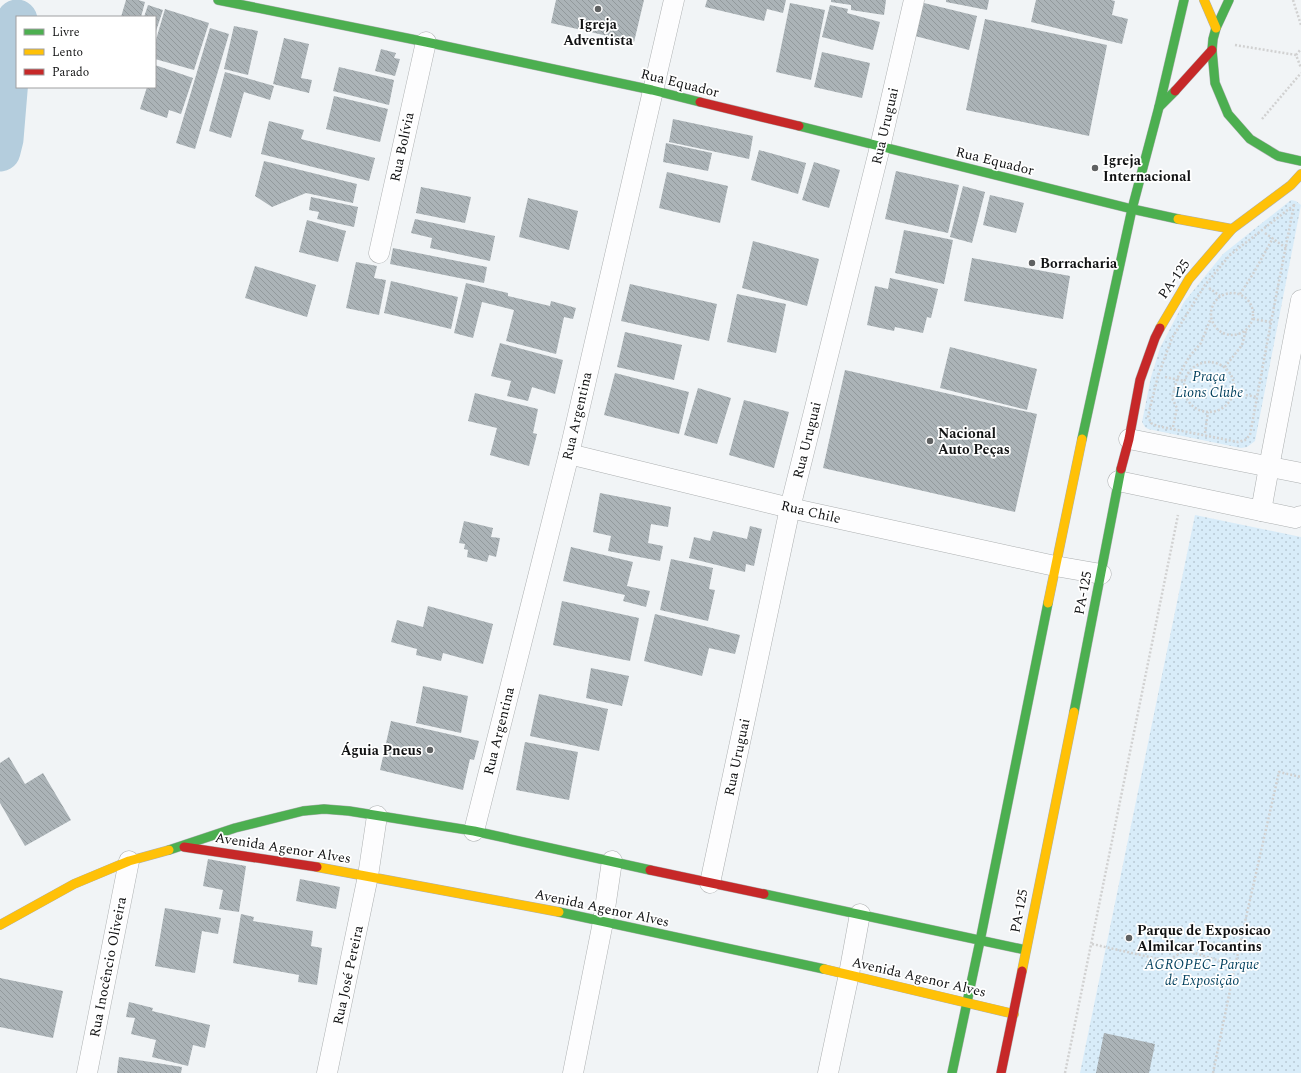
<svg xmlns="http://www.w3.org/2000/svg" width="1301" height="1073" viewBox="0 0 1301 1073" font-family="Spectral,serif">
	<defs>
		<pattern id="grass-dots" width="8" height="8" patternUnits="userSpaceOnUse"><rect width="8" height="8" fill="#d8ecf9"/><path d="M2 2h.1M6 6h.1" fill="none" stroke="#b8c9d5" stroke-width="1.8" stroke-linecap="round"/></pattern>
		<pattern id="building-back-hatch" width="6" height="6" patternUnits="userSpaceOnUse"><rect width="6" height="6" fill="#abb3b7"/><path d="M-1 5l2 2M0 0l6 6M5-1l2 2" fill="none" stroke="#92999c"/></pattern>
	</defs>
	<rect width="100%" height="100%" fill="#f1f4f6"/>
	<g fill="url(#grass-dots)">
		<polygon points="1291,200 1296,201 1301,205 1255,441 1247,447 1241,448 1148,429 1145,427 1142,422 1151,377 1160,348 1184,302 1223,254"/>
		<polygon points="1195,515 1301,537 1301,1073 1080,1073"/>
	</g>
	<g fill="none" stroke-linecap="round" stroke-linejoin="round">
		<polyline stroke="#b4cddd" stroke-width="41" points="0,151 3,139 9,67 17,20"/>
	</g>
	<g fill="url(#building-back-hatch)">
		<polygon points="126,0 138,0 145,2 141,17 121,17"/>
		<polygon points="556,0 644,0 634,42 551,23"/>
		<polygon points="707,0 786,0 783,13 767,9 764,21 705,7"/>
		<polygon points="831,0 886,0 884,15 851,10 851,5 831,2"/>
		<polygon points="946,0 989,0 987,10 946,2"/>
		<polygon points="1036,0 1111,0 1115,1 1112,15 1128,19 1122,44 1031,22"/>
		<polygon points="790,3 825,10 811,80 776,72"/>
		<polygon points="924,3 977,16 969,50 915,36"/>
		<polygon points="148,5 163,10 155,34 155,17 144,17"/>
		<polygon points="830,5 848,9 847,13 880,22 873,50 822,37"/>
		<polygon points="165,9 209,23 194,70 155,59 155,43"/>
		<polygon points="985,19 1107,45 1089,136 966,110"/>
		<polygon points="234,26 258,31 248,75 224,69"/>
		<polygon points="210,28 229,34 195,149 176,143"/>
		<polygon points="284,38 309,44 301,78 312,80 309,93 273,84"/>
		<polygon points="381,49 396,53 394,58 400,59 395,76 375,71"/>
		<polygon points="822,52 870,63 862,98 814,87"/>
		<polygon points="155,65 193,78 181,114 169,110 167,118 140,109 147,87 155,87"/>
		<polygon points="339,67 394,80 389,105 333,91"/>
		<polygon points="225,72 274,86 270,100 244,92 231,138 209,131"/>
		<polygon points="334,96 388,109 380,142 326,129"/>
		<polygon points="673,119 753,136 749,159 669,142"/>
		<polygon points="269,121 304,130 301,139 375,158 369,181 261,154"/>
		<polygon points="666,143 712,153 708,171 663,162"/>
		<polygon points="759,150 806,163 798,194 751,180"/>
		<polygon points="264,161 357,184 353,203 306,193 272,207 255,196"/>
		<polygon points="814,162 840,170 829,208 802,200"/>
		<polygon points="896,171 959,185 948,233 885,219"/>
		<polygon points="667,172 728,186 720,223 659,208"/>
		<polygon points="963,186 985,192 972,243 950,237"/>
		<polygon points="421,187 471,197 465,223 416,213"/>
		<polygon points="990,195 1024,203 1016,233 983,225"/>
		<polygon points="311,197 358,207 354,227 317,219 319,212 309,210"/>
		<polygon points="528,198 578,211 569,250 519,237"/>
		<polygon points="415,219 495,236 490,261 430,248 432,238 411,233"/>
		<polygon points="307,220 346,231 338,262 299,252"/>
		<polygon points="904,230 953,240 944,284 895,273"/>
		<polygon points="753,241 819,259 807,306 742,288"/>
		<polygon points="393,248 487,267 484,283 390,264"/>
		<polygon points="972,258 1070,276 1063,319 964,301"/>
		<polygon points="356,262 377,266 374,278 386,280 379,315 346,308"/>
		<polygon points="255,266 316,285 307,317 245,298"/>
		<polygon points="890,278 938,289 931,318 927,317 923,333 895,327 894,331 867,325 875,286 888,289"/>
		<polygon points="391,281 458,297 451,329 384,313"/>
		<polygon points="466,283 508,293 508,296 550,306 551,301 576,308 573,319 564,317 556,354 506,341 514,310 482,302 473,338 454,333"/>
		<polygon points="630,284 717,304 709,341 621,321"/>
		<polygon points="737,294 786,304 776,353 727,342"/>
		<polygon points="625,332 682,345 674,380 617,367"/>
		<polygon points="500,343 563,360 555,394 532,387 528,401 507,396 511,381 491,376"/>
		<polygon points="950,347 1037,369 1027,410 940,388"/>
		<polygon points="845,370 1037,414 1015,512 823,468"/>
		<polygon points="615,373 689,392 679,434 604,415"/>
		<polygon points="698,388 731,398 717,444 684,435"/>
		<polygon points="475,393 538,409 533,433 537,434 529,466 490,455 497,428 468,421"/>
		<polygon points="744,400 789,412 774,468 729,455"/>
		<polygon points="600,493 671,507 668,527 651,524 648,543 663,546 660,561 608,551 611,536 593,532"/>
		<polygon points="464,521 493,528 491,537 500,538 496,557 489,555 487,562 467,557 468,550 464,549 465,544 459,543"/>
		<polygon points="750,526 762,529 754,566 746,564 745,572 689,558 694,537 710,541 713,531 747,539"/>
		<polygon points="571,547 633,562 627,586 650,591 646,607 623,601 625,595 563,581"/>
		<polygon points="671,559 713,568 709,589 715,590 708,621 660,610"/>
		<polygon points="562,601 639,618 630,661 553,645"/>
		<polygon points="428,606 493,624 483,664 443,653 441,661 416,655 417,649 391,642 397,620 423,627"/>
		<polygon points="655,614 740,635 735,654 709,648 702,676 644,661"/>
		<polygon points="591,668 629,676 622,706 586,698"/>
		<polygon points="423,686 468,696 461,733 416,723"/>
		<polygon points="539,694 608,709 599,751 530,736"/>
		<polygon points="391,721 479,741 474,760 470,759 463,790 380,770"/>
		<polygon points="525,742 578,752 569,800 516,790"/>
		<polygon points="9,757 25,784 43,773 71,820 25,846 0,803 0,763"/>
		<polygon points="208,859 246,866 239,912 219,909 223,890 203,886"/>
		<polygon points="300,879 340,887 336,909 296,901"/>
		<polygon points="165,908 221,918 218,934 202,931 195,973 155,966"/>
		<polygon points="241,914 254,917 253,921 313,931 311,946 322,948 317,985 298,982 299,975 233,963"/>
		<polygon points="0,978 63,991 53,1038 0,1027"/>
		<polygon points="129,1002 153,1008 152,1011 210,1025 205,1048 193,1045 188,1066 152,1057 156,1040 131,1034 135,1018 126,1017"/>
		<polygon points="1104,1033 1155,1044 1149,1073 1096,1073"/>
		<polygon points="119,1057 182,1067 181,1073 117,1073"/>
	</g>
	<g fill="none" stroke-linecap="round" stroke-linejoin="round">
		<g stroke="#adb0b1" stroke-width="21">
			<g id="street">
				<polyline points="379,253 426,42"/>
				<polyline points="1129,439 1301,473"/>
				<polyline points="569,454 790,508 1055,566 1101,574"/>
				<polyline points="1118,481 1295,518 1301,516"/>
				<polyline points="1261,511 1269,467 1301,300"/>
				<polyline points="474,831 569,454 674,0"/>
				<polyline points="710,883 790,508 880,147 914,0"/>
				<polyline points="87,1073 129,861"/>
				<polyline points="327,1073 368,876 377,816"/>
				<polyline points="573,1073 603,922 612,861"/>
				<polyline points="828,1073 849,974 860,914"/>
			</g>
		</g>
		<g stroke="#adb0b1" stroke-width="10">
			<g id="fast">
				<polyline points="218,0 426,42 652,90 700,102"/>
				<polyline points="1229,0 1216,28 1213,39 1212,50 1215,83 1228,114 1250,139 1278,156 1301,161"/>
				<polyline points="1159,107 1184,0"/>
				<polyline points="799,126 1132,209 1178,219"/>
				<polyline points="1082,439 1132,209 1159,107 1175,91"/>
				<polyline points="1074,712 1121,469"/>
				<polyline points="169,850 235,828 303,811 324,809 349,811 474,831 650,870"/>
				<polyline points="764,894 1026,950"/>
				<polyline points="559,912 824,969"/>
				<polyline points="952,1073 980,941 1048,603"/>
			</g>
		</g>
		<g stroke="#adb0b1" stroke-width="10">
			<g id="slow">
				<polyline points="1204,0 1216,28"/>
				<polyline points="1178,219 1232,229"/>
				<polyline points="1160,328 1189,279 1232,229 1291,185 1301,174"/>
				<polyline points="1048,603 1082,439"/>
				<polyline points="317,867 559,912"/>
				<polyline points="0,925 74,884 129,861 169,850"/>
				<polyline points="824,969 1014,1014"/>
				<polyline points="1022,971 1074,712"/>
			</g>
		</g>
		<g stroke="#adb0b1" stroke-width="10">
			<g id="jam">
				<polyline points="1175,91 1212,50"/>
				<polyline points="700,102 799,126"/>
				<polyline points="1121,469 1129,439 1140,380 1155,338 1160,328"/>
				<polyline points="184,847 317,867"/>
				<polyline points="650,870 764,894"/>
				<polyline points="1001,1073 1022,971"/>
			</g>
		</g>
		<g stroke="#d1d1d1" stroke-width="2.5" stroke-dasharray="2 2" stroke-linecap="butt">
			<polyline points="1293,0 1301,25"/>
			<polyline points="1235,45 1296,55 1301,68"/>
			<polyline points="1296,55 1301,49"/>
			<polyline points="1262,119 1301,73"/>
			<polygon points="1294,205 1271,322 1250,435 1245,440 1238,442 1157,426 1151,423 1148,416 1158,376 1172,338 1205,285 1230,255"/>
			<polyline points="1265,233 1286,248"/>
			<polyline points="1209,288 1220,296"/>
			<circle cx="1232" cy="314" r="21"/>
			<polyline points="1240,294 1253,274 1273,238"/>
			<polyline points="1253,319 1271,322"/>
			<circle cx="1209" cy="387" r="25"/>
			<polyline points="1225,367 1242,345 1246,330"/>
			<polyline points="1165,377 1185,381"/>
			<polyline points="1234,393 1257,397"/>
			<polyline points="1173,427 1177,408 1172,398 1177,379 1189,357 1201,343 1211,318"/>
			<polyline points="1205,433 1208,412"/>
			<polyline points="1092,944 1167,961 1182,952 1192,952 1235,966 1279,772 1301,777"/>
			<polyline points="1065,1073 1178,515"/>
			<polyline points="1213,1073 1235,966"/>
		</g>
		<use href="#street" stroke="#fdfdfe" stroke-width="20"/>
		<use href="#fast" stroke="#4caf50" stroke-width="9"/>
		<use href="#slow" stroke="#ffc107" stroke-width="9"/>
		<use href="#jam" stroke="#c62828" stroke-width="9"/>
	</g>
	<g fill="#5f6162" stroke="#fff" stroke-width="1.5">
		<circle cx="598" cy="9" r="4"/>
		<circle cx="1095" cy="168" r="4"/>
		<circle cx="1032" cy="263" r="4"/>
		<circle cx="930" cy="441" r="4"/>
		<circle cx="430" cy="750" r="4"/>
		<circle cx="1129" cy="938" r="4"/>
	</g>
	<g text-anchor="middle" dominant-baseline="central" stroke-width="3.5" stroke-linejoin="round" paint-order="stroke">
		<g font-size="14" font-weight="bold" fill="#111213" stroke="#fff" text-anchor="start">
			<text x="598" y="24" text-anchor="middle">Igreja<tspan x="598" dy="16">Adventista</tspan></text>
			<text x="1103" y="160">Igreja<tspan x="1103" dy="16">Internacional</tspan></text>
			<text x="1040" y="263">Borracharia</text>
			<text x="938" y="433">Nacional<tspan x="938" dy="16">Auto Peças</tspan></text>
			<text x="422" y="750" text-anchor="end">Águia Pneus</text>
			<text x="1137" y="930">Parque de Exposicao<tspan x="1137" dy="16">Almilcar Tocantins</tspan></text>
		</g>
		<g font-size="14" fill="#111213" stroke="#fff">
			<text transform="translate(680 83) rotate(14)">Rua Equador</text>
			<text transform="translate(885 126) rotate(-77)">Rua Uruguai</text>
			<text transform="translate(402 147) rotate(-78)">Rua Bolívia</text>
			<text transform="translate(995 161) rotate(14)">Rua Equador</text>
			<text transform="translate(1174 279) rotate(-55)">PA-125</text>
			<text transform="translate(577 416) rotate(-77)">Rua Argentina</text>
			<text transform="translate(807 440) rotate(-76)">Rua Uruguai</text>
			<text transform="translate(811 512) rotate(13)">Rua Chile</text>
			<text transform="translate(1083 593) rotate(-79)">PA-125</text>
			<text transform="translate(499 731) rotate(-76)">Rua Argentina</text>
			<text transform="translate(737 757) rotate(-78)">Rua Uruguai</text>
			<text transform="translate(283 848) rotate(9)">Avenida Agenor Alves</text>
			<text transform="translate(602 908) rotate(12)">Avenida Agenor Alves</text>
			<text transform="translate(1019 911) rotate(-79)">PA-125</text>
			<text transform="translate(108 967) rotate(-79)">Rua Inocêncio Oliveira</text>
			<text transform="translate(348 975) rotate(-78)">Rua José Pereira</text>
			<text transform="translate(919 977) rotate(13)">Avenida Agenor Alves</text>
		</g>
		<g font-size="14" font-style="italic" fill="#003f5d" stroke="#fff">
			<text x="1209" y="376">Praça<tspan x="1209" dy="16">Lions Clube</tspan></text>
			<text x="1202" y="964">AGROPEC- Parque<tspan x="1202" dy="16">de Exposição</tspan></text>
		</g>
	</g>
	<rect x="16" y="16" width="140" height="72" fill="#ffffff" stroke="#a0a0a1"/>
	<rect x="24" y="29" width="20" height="6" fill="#4caf50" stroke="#a0a0a1"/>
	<text x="52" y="36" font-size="12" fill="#111213">Livre</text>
	<rect x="24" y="49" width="20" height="6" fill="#ffc107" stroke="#a0a0a1"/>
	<text x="52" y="56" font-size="12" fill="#111213">Lento</text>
	<rect x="24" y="69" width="20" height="6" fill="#c62828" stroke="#a0a0a1"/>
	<text x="52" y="76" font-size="12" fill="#111213">Parado</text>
</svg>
